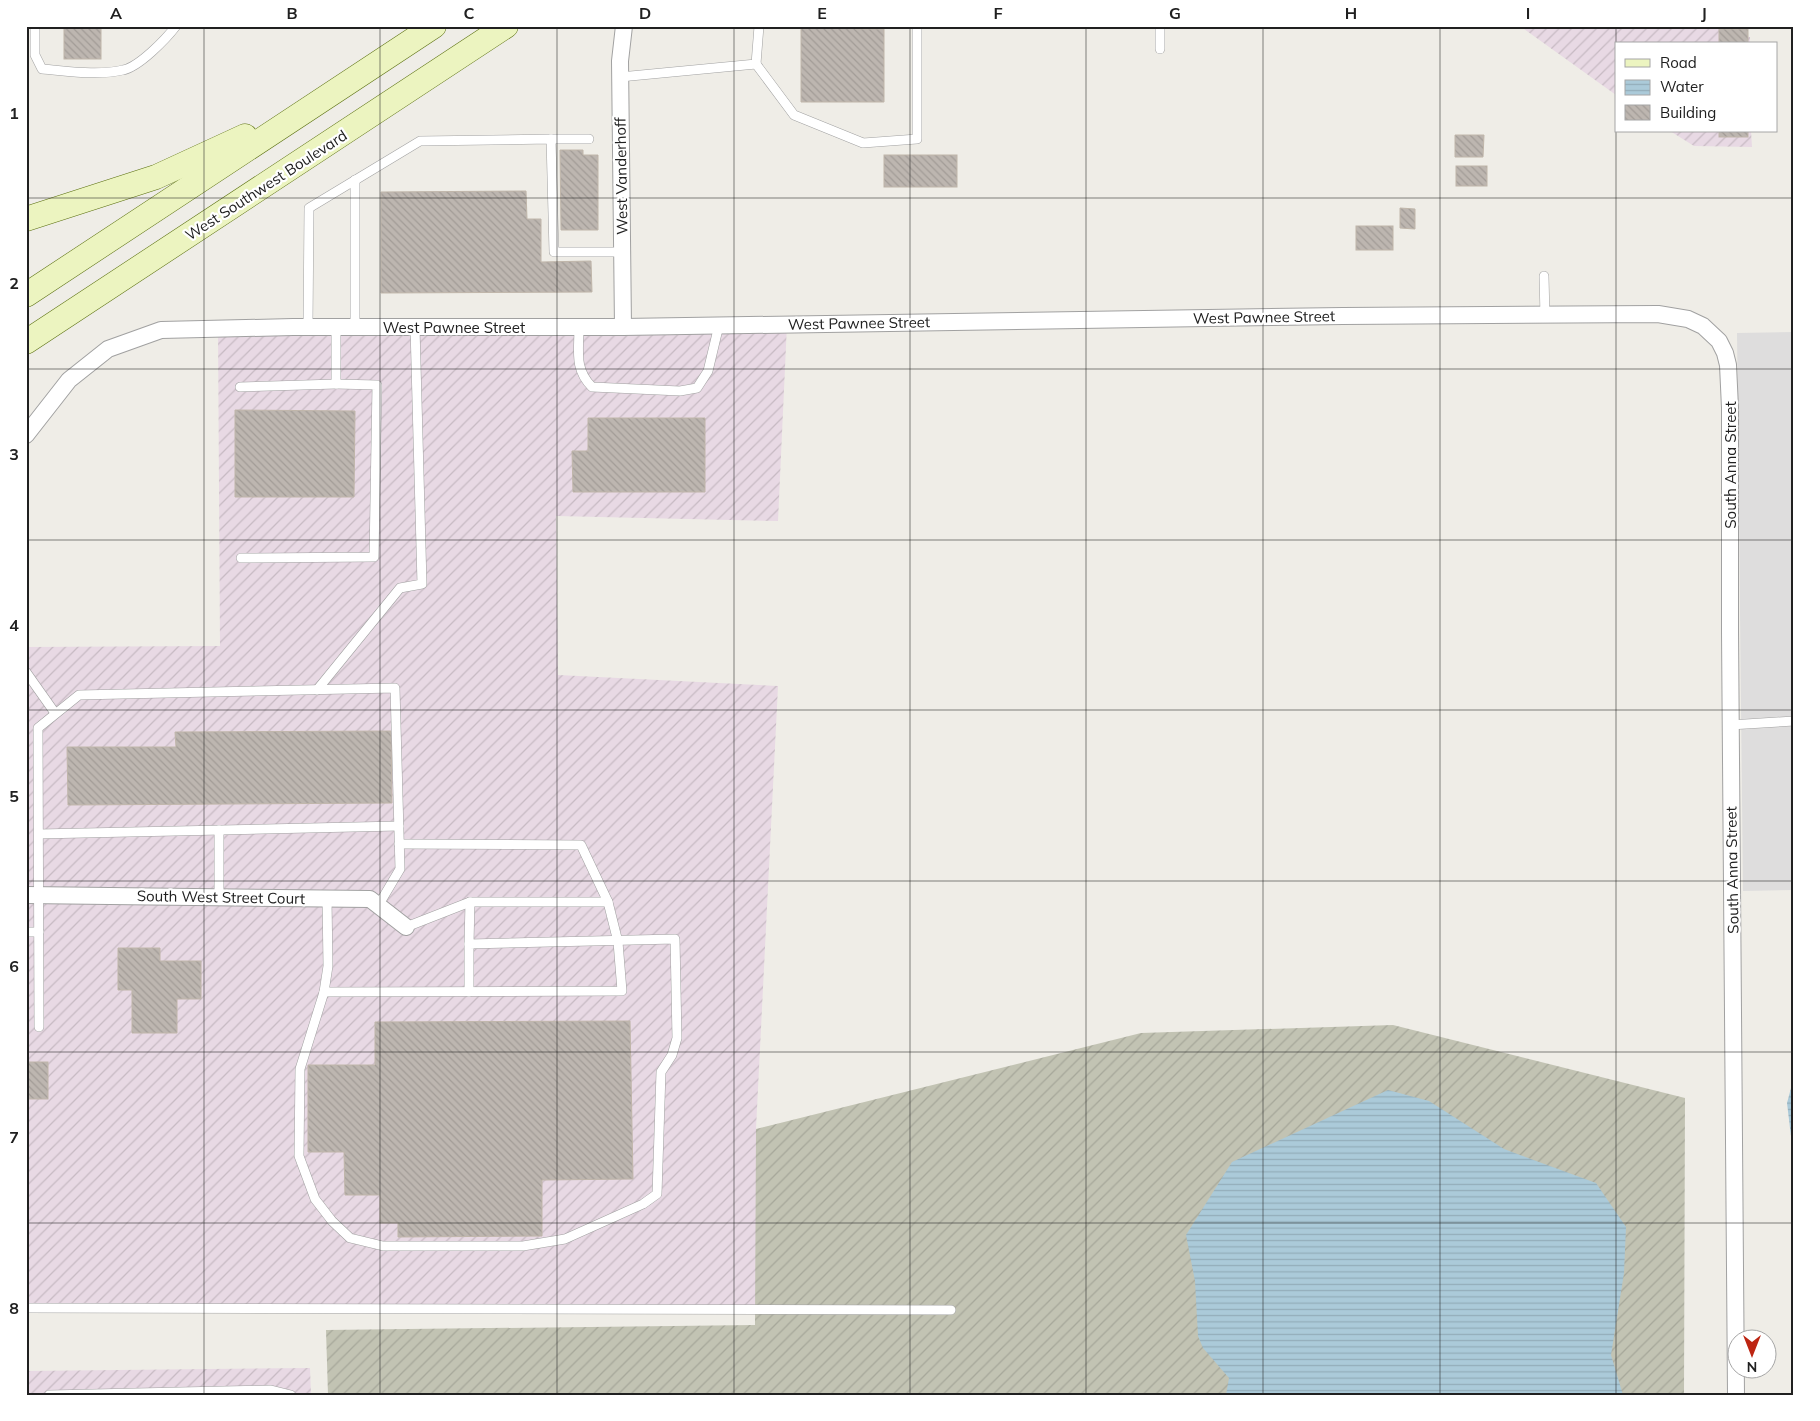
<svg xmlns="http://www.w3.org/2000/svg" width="1820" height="1421" viewBox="0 0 1820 1421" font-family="Mulish,sans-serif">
	<defs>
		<pattern id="industrial-furrows" width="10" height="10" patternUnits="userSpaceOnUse" patternTransform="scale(1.25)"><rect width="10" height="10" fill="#e8d9e4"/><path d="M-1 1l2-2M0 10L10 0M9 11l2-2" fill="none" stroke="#c7bac3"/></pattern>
		<pattern id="construction-furrows" width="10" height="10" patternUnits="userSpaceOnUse" patternTransform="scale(1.25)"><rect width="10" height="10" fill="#c2c3b3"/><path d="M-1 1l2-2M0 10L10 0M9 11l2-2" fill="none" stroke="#a6a79a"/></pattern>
		<pattern id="water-rules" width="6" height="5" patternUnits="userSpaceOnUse" patternTransform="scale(1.25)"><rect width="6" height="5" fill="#abcad9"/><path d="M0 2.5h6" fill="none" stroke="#93adba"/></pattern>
		<pattern id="building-back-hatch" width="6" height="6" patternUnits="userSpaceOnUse" patternTransform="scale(1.25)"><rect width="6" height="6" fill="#bdb6b0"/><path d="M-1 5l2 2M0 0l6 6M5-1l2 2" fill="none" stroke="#a29c97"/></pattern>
	</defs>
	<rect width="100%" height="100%" fill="#efede7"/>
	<polygon fill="#dedddd" points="1794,332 1794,890 1743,891 1737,333"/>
	<g fill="url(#industrial-furrows)">
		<polygon points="1520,26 1721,26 1722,34 1750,37 1750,44 1616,44 1616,95"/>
		<polygon points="1670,131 1751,131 1752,147 1694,146"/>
		<polygon points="787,324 778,521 556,516 558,675 778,686 756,1129 756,1309 26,1308 26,647 220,646 218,329"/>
		<polygon points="310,1368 311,1395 26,1395 26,1371"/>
	</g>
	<polygon fill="url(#construction-furrows)" points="1393,1025 1685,1098 1684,1395 328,1395 326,1330 755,1325 756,1129 1141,1033"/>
	<g fill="url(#water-rules)">
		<polygon points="1794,1077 1794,1161 1787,1103"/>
		<polygon points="1388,1090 1429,1101 1504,1149 1596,1183 1626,1227 1624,1273 1611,1355 1623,1395 1226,1395 1229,1378 1203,1348 1198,1336 1195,1281 1186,1235 1232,1162"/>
	</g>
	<g fill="url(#building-back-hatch)" stroke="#c0b6aa">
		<rect x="64" y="26" width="37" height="33"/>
		<polygon points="801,26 855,26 855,29 884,29 884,102 801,102"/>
		<rect x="1719" y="29" width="29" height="15"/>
		<rect x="1719" y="131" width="29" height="6"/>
		<polygon points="1455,135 1484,135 1483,157 1455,157"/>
		<polygon points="560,150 583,150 583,155 598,155 598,230 561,230"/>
		<rect x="884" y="155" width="73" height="32"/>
		<rect x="1456" y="166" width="31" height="20"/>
		<polygon points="526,191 527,219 541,219 541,262 591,261 592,292 381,293 381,192"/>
		<polygon points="1400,208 1415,209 1415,229 1400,228"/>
		<rect x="1356" y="226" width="37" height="24"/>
		<polygon points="235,410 355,411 354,497 235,497"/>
		<polygon points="588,418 705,418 705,492 573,492 572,451 588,451"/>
		<polygon points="391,731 392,803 68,805 67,747 176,747 175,732"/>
		<polygon points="118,948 160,948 160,961 201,961 201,999 177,999 177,1033 132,1033 132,990 118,990"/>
		<polygon points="630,1021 633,1179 542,1180 542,1236 398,1237 398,1223 380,1223 380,1195 345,1195 344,1152 308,1152 308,1065 375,1065 375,1022"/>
		<rect x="26" y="1062" width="22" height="37"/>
	</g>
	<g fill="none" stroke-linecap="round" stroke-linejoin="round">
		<g stroke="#a1a1a1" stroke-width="10">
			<g id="service">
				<path d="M 35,26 L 35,55 L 42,69 C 68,71 97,76 123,70 C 139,67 166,39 176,26"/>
				<polyline points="1160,26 1160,49"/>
				<polyline points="756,64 794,115 863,143 917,139 917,26"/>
				<polyline points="620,77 756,64 759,26"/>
				<polyline points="551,139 589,139"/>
				<polyline points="1544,276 1545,317"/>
				<polyline points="308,327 309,208 420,141 551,139 554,252 622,252"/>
				<polyline points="355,327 355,180"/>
				<path d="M 579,327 C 579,351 574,369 592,387 L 680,391 L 697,388 L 708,371 L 719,325"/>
				<polyline points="240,387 336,384 336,327"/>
				<polyline points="241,558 374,557 377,385 336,384"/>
				<polyline points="26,672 55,713"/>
				<polyline points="317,690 400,588 422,584 415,327"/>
				<polyline points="1730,725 1794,721"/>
				<polyline points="219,830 219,897"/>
				<polyline points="39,834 399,826"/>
				<polyline points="399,844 581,845 608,902"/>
				<polyline points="327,899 328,966 324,992 622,991 618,942 608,902 470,902 406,927"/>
				<polyline points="26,932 39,932"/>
				<polyline points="469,944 470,902"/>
				<polyline points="324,992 300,1069 299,1156 315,1199 332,1221 350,1238 383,1246 523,1246 565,1239 643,1204 657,1194 661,1072 672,1055 677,1038 675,939 469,944 469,992"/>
				<polyline points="39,1027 38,728 79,695 395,688 400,869 378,906"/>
				<polyline points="26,1308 951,1310"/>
				<polyline points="49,1395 271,1390 291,1395"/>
			</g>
		</g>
		<g stroke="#a1a1a1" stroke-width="18">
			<g id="minor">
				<polyline points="623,327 620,61 624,26"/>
				<polyline points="26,435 69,380 108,349 161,330 293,327 623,327 1343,316 1658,314 1688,319 1703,326 1719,341 1725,353 1728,365 1730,408 1730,632 1736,1395"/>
				<polyline points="26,895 370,899 406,927"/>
			</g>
		</g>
		<g stroke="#5a6f0f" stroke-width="25">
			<g id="secondary">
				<polyline points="26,219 156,177 245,136"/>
				<polyline points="26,295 434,26"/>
				<polyline points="26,342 506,26"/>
			</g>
		</g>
		<use href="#service" stroke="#fff" stroke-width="9"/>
		<use href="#minor" stroke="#fff" stroke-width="16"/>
		<use href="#secondary" stroke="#ecf4c0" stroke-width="24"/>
	</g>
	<path fill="none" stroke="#202020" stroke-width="1" stroke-opacity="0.55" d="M 204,26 L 204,1395M 380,26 L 380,1395M 557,26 L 557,1395M 734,26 L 734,1395M 910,26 L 910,1395M 1086,26 L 1086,1395M 1263,26 L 1263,1395M 1440,26 L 1440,1395M 1616,26 L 1616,1395M 26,198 L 1794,198M 26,369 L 1794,369M 26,540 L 1794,540M 26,710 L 1794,710M 26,881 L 1794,881M 26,1052 L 1794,1052M 26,1223 L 1794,1223"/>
	<g text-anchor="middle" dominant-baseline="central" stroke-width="4.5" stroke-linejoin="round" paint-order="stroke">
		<g font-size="15" fill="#202020" stroke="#fff">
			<text transform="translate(621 176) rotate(-91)">West Vanderhoff</text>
			<text transform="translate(266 185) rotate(-33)">West Southwest Boulevard</text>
			<text transform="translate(1264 317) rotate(-1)">West Pawnee Street</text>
			<text transform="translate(859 323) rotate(-1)">West Pawnee Street</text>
			<text x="454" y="327">West Pawnee Street</text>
			<text transform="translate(1730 465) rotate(-90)">South Anna Street</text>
			<text transform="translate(1732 870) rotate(-91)">South Anna Street</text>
			<text transform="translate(221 897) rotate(1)">South West Street Court</text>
		</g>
	</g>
	<rect width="1820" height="1421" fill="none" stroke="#ffffff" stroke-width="55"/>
	<rect x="1615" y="42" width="162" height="90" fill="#ffffff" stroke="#a6a6a6"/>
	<rect x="1625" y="59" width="25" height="8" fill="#ecf4c0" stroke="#a6a6a6"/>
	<text x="1660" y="68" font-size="15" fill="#202020">Road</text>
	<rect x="1625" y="80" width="25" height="15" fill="url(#water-rules)" stroke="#a6a6a6"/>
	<text x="1660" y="92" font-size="15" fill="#202020">Water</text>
	<rect x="1625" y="105" width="25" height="15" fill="url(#building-back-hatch)" stroke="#a6a6a6"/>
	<text x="1660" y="118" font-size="15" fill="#202020">Building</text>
	<g transform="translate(1752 1354) rotate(180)"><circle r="24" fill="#ffffff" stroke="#a6a6a6"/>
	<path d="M0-4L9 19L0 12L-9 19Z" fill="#bd2512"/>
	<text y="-8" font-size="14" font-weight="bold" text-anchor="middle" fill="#202020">N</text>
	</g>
	<rect x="28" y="28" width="1764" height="1366" fill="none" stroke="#202020" stroke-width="2"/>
	<g font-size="16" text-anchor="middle" font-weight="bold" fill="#202020">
		<text x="116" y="19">A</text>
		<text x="292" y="19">B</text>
		<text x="469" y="19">C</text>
		<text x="645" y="19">D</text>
		<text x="822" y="19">E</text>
		<text x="998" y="19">F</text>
		<text x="1175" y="19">G</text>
		<text x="1351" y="19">H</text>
		<text x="1528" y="19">I</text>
		<text x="1704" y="19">J</text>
		<text x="14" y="119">1</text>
		<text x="14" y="289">2</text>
		<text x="14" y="460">3</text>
		<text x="14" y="631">4</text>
		<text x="14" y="802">5</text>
		<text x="14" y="972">6</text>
		<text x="14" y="1143">7</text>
		<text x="14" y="1314">8</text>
	</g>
</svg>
